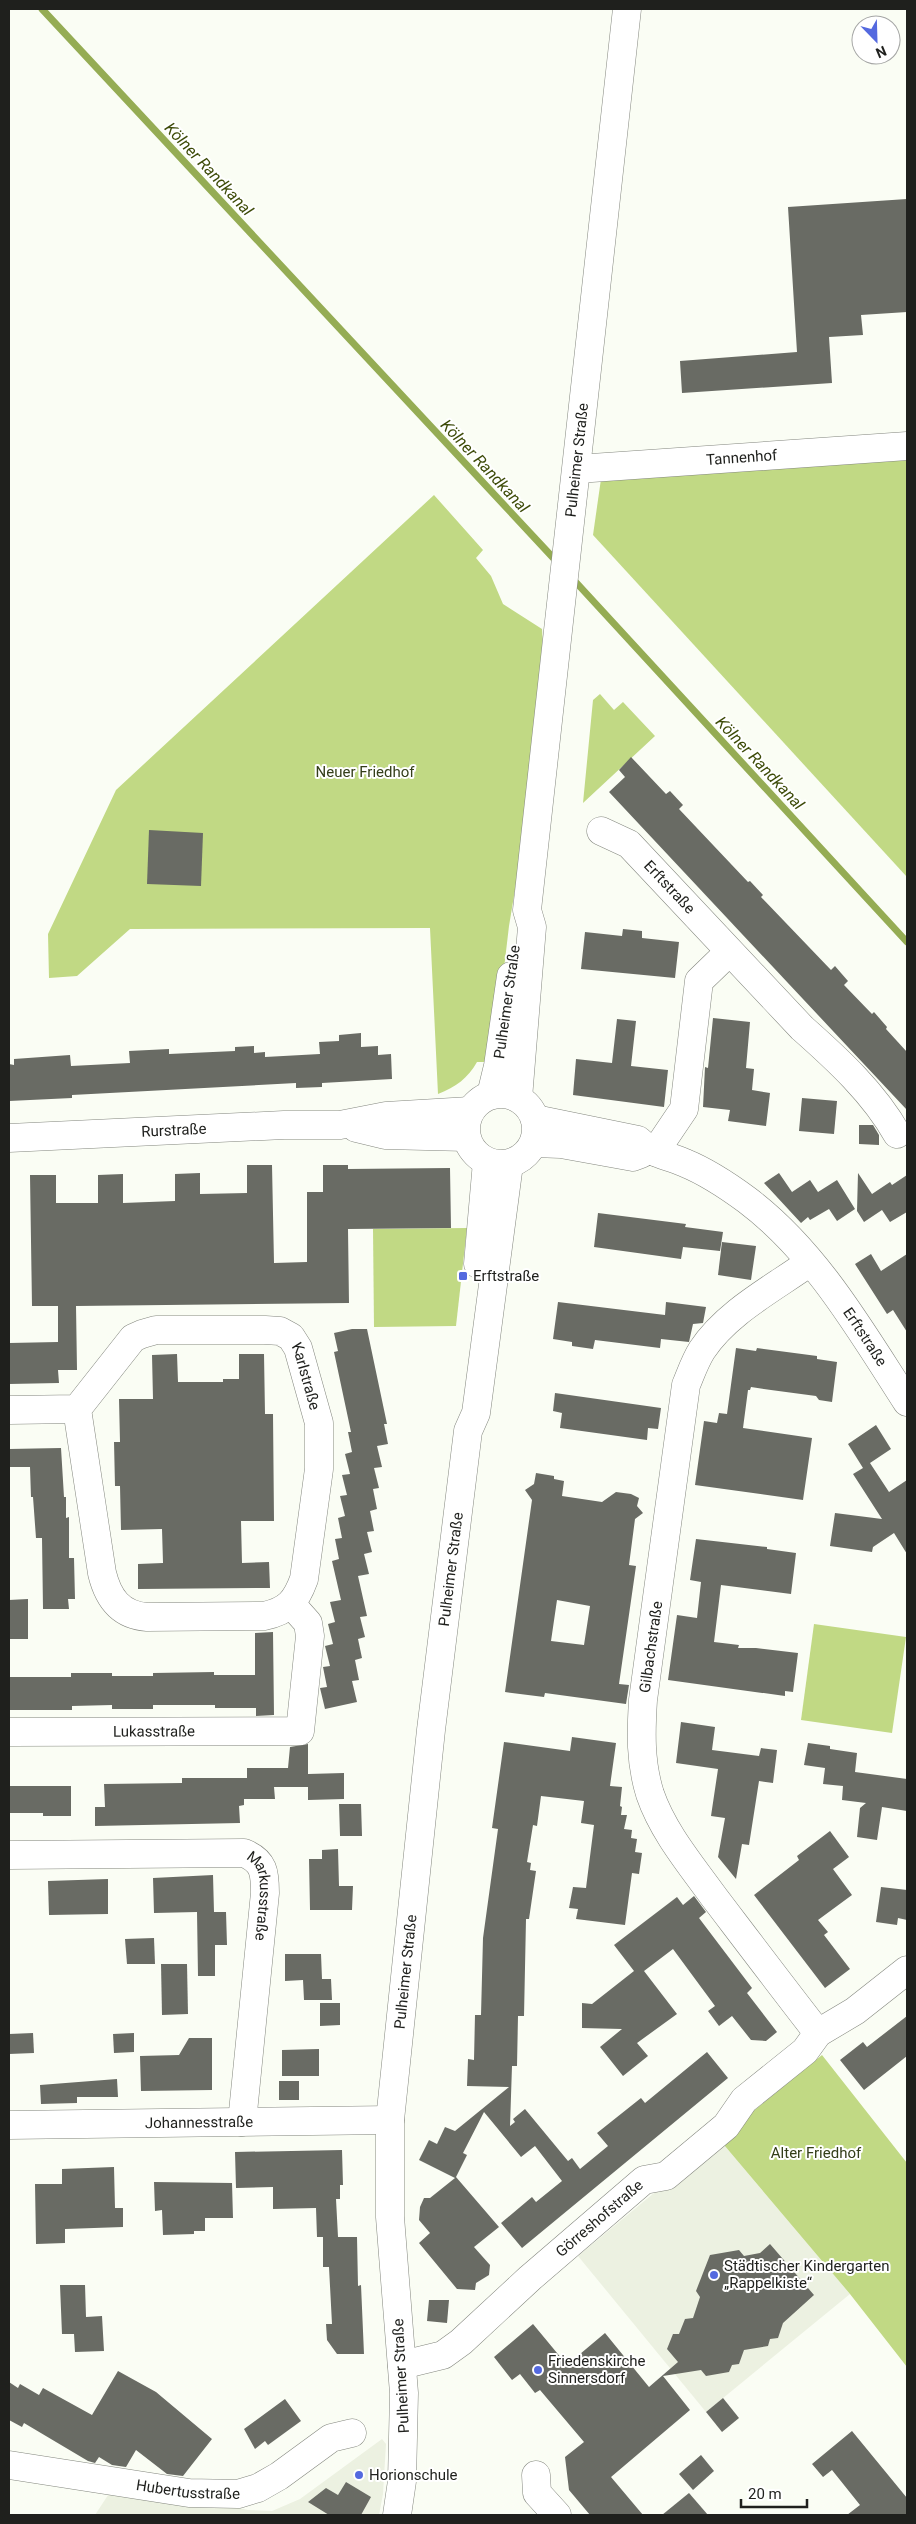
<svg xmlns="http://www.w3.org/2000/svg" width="916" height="2524" viewBox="0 0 916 2524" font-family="Roboto,sans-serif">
	<rect width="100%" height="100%" fill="#fafdf4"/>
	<g fill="#ecf1e1">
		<polygon points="719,2139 850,2294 706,2412 578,2256"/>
		<polygon points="382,2439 386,2444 383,2494 379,2515 95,2515 112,2489 205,2501 248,2510 272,2511 300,2499"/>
	</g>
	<g fill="#c1d984">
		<polygon points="907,455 907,877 593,535 601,479"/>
		<path d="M 434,495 L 483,550 L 476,558 L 491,576 L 503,604 L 542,629 L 543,645 L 526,823 L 509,926 L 493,1062 L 477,1062 C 468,1078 456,1087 438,1094 L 430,928 L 130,929 L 77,976 L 49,978 L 48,934 L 116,790 Z"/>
		<polygon points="600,694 614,710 623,702 655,736 583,803 593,700"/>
		<polygon points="467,1228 456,1326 374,1327 373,1229"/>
		<polygon points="814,1624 906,1637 892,1733 801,1720"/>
		<polygon points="822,2055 907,2163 907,2367 850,2294 719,2139"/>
	</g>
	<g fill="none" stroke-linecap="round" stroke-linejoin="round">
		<g stroke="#95ac54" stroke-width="7">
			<polyline points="42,9 558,563"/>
			<polyline points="572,578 907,942"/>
		</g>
	</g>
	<g fill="#696b64" fill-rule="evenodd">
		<polygon points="907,199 907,312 861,315 863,335 829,337 832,383 682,393 680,361 797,352 788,207"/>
		<polygon points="631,757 666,794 670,791 683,805 679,809 748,882 750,881 763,895 761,897 831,970 835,966 841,973 848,981 844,985 872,1014 874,1012 887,1027 886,1029 907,1052 907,1110 609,792 625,777 619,770"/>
		<polygon points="149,830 203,833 201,886 147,884"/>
		<polygon points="623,929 642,931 642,938 679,942 675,978 581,969 585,932 622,936"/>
		<polygon points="713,1018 750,1022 746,1068 754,1069 752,1090 770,1093 766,1126 728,1121 730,1110 703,1107 705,1067 708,1068"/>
		<polygon points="617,1019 636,1021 631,1066 668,1070 664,1107 573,1095 576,1059 612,1063"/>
		<polygon points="361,1033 361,1047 378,1046 378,1055 391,1054 392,1079 322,1083 322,1087 296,1088 296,1083 72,1095 72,1098 9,1101 9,1064 14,1065 14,1059 70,1055 71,1066 130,1063 129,1051 169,1049 169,1054 235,1051 235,1047 254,1046 254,1053 265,1052 265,1057 320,1054 319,1042 339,1041 339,1035"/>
		<polygon points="802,1098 837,1101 834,1134 799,1131"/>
		<polygon points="859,1125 873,1125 879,1135 879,1145 859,1144"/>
		<polygon points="247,1165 272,1165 274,1263 307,1262 307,1192 323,1192 323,1165 348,1165 348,1169 450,1168 451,1228 348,1229 349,1303 76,1306 77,1370 58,1370 59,1383 9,1384 9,1343 58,1342 58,1306 32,1306 30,1175 56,1175 56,1203 98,1203 98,1175 123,1174 123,1203 175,1201 175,1174 200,1173 200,1194 247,1193"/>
		<polygon points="779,1173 792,1192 810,1180 818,1192 837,1180 855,1209 837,1221 829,1209 810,1220 808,1217 801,1223 764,1183"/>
		<polygon points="858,1173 872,1194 890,1182 892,1185 907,1175 907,1212 890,1222 882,1210 864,1222 857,1211"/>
		<polygon points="598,1213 686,1224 685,1227 723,1232 720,1251 683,1247 681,1259 594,1247"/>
		<polygon points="722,1242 756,1246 751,1280 718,1275"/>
		<polygon points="871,1254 881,1271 907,1254 907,1332 893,1310 887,1314 855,1264"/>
		<polygon points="558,1302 665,1315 666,1302 706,1307 703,1323 693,1324 689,1342 661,1339 660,1348 595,1340 593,1349 572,1346 572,1342 553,1339"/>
		<polygon points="352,1329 367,1329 387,1424 384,1424 388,1444 377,1446 382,1467 374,1468 379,1488 373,1489 377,1509 370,1511 374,1531 367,1532 372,1552 364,1554 369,1574 358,1576 367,1616 360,1617 365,1637 358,1639 362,1658 355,1660 359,1680 352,1681 357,1702 325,1709 320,1688 327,1687 323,1667 330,1666 325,1646 333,1644 328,1624 335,1622 330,1602 341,1600 332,1561 339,1559 335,1539 342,1538 338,1518 345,1516 340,1496 347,1495 342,1475 350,1474 345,1454 352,1452 348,1432 351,1432 334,1352 338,1351 334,1333"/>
		<polygon points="736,1348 756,1351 757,1348 817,1356 817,1359 837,1362 832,1402 819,1400 816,1396 771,1390 751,1387 750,1390 748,1390 743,1428 812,1438 803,1500 695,1485 704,1421 717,1423 719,1413 727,1414"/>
		<polygon points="177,1354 178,1382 223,1382 223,1379 239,1379 239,1354 264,1354 265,1414 273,1414 274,1521 241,1521 242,1563 269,1562 270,1588 138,1589 138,1564 163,1563 162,1529 121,1530 120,1486 115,1486 114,1442 120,1442 119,1399 153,1399 152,1355"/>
		<polygon points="555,1393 661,1408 658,1429 648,1428 647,1440 560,1428 562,1413 553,1411"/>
		<polygon points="876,1425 891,1449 867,1465 870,1463 889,1492 907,1480 907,1554 894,1533 873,1547 872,1552 830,1546 835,1513 882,1519 853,1474 863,1468 848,1444"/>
		<polygon points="61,1448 64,1497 66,1497 66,1518 69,1517 69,1558 74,1558 75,1599 68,1599 69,1609 43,1609 42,1538 36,1538 33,1497 31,1497 30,1467 9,1467 9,1449"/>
		<path d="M 536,1473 L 554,1476 L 554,1479 L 564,1481 L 562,1496 L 602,1502 L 616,1492 L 631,1494 L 639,1498 L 637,1506 L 643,1513 L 635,1519 L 629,1565 L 636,1566 L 619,1684 L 629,1685 L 626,1704 L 545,1693 L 544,1697 L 505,1692 L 532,1500 L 525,1490 L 534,1484 ZM 557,1600 L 590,1606 L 584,1645 L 551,1641 Z"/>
		<polygon points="696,1539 767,1547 767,1549 796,1553 791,1594 721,1585 714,1642 739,1645 738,1648 756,1648 798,1653 793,1692 785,1691 785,1696 668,1680 677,1615 697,1618 701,1582 690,1580"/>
		<polygon points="28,1599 28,1639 10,1639 9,1600"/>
		<polygon points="273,1632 274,1715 256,1716 256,1708 215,1708 215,1705 153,1705 153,1709 112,1709 112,1705 72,1706 72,1710 10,1710 10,1677 71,1677 71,1673 112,1673 112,1676 153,1676 153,1673 214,1672 214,1675 255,1675 255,1633"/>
		<polygon points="681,1722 715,1727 712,1750 759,1756 761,1748 777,1750 773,1783 759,1781 749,1845 742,1844 736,1879 718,1857 725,1818 711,1816 718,1769 676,1763"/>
		<polygon points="572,1737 616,1743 610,1786 622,1787 620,1806 622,1807 621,1815 627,1815 624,1829 632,1830 631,1838 637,1839 635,1852 642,1853 639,1874 632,1873 625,1925 576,1919 578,1909 569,1908 573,1887 586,1888 594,1825 581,1823 584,1801 541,1796 537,1826 533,1825 527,1862 531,1863 530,1870 536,1871 529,1919 526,1919 524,2016 518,2016 517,2066 512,2066 510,2126 515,2122 513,2119 525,2109 568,2161 572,2158 580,2169 608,2146 597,2133 641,2098 645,2103 707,2052 728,2078 522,2248 501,2223 532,2197 536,2202 562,2181 535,2146 521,2157 484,2112 463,2153 467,2155 456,2177 499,2227 474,2247 490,2265 489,2275 476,2283 475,2290 457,2289 419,2243 430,2233 419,2220 420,2207 424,2198 430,2198 455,2178 419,2160 429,2140 437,2144 445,2127 455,2131 509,2087 467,2086 468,2059 474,2060 475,2015 481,2015 483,1938 498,1829 492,1828 504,1742 570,1751"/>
		<polygon points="808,1743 830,1746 830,1749 857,1753 855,1772 907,1779 907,1811 882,1807 877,1840 857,1837 860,1808 866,1803 842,1800 843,1786 823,1784 825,1768 804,1765"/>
		<polygon points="308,1744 308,1774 344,1773 344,1799 308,1800 308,1787 274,1787 275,1799 244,1799 244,1805 239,1806 240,1823 95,1826 95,1807 105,1807 104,1784 182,1783 182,1778 247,1778 247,1768 288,1768 290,1747"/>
		<polygon points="9,1786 71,1786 71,1816 43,1816 43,1813 9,1813"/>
		<polygon points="339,1804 361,1804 362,1836 340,1836"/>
		<polygon points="830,1831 849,1857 833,1869 852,1895 818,1920 828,1932 824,1935 850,1969 825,1988 754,1895 799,1860 797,1856"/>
		<polygon points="338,1849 339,1886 353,1886 352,1910 310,1910 309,1859 322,1859 322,1850"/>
		<polygon points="213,1875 214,1912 226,1912 227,1945 215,1945 215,1976 198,1976 197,1912 154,1913 153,1878"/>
		<polygon points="108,1879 108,1914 49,1915 48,1881"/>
		<polygon points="881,1887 907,1890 907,1920 898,1918 897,1925 876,1922"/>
		<polygon points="694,1896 706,1912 699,1918 752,1988 747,1993 777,2032 766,2041 751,2040 732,2016 719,2026 708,2011 715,2006 673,1949 644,1971 677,2014 637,2043 648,2056 623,2076 600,2047 622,2029 582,2028 582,2003 592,2004 634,1971 614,1945 677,1897 683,1905"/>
		<polygon points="154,1938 155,1964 127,1964 125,1939"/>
		<polygon points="285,1954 321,1954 322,1979 331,1979 332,2000 304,2000 303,1980 285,1981"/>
		<polygon points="161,1964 187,1964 188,2014 162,2015"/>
		<polygon points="320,2003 340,2003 340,2025 320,2026"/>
		<polygon points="907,2016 907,2056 864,2090 840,2060 863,2042 867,2047"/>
		<polygon points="33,2033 34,2053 9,2054 9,2034"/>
		<polygon points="134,2033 134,2052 114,2053 113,2034"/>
		<polygon points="189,2038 212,2038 212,2090 141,2091 140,2056 179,2055"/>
		<polygon points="319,2049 319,2076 282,2076 282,2050"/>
		<polygon points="117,2079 118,2097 77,2097 77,2103 41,2104 40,2085"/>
		<rect x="279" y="2081" width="20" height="19"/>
		<polygon points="342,2150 343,2185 340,2185 340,2199 336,2199 338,2237 357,2237 358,2286 361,2285 364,2354 337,2354 327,2340 326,2324 332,2324 329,2267 323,2267 323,2237 317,2237 316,2208 273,2209 273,2187 236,2188 235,2152"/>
		<polygon points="114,2167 115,2208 123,2208 123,2227 65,2229 65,2243 36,2244 35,2184 62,2184 62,2169"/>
		<polygon points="154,2182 232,2183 233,2218 205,2218 205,2231 194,2231 194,2234 163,2235 162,2210 155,2211"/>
		<polygon points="770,2244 814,2295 783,2323 778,2338 770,2339 768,2346 744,2350 739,2364 732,2365 729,2372 706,2376 701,2370 663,2376 690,2410 611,2477 643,2515 590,2515 569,2490 565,2457 584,2442 540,2390 535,2393 520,2374 512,2380 494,2357 533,2324 567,2365 605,2333 649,2387 678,2362 667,2349 673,2334 679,2334 685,2319 693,2318 700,2297 696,2291 710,2255 739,2250 744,2256 760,2253"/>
		<polygon points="60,2285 85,2285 86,2317 102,2316 104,2351 75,2352 74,2334 62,2334"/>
		<polygon points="429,2300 449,2300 447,2323 427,2321"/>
		<polygon points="118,2371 156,2392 212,2439 183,2476 167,2474 136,2450 126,2467 112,2465 99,2457 95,2463 88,2461 24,2423 22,2427 9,2420 9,2382 18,2388 20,2384 39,2395 43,2388 92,2415"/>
		<polygon points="723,2398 739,2418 722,2432 706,2412"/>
		<polygon points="285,2399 301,2421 268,2445 265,2441 255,2449 244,2429"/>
		<polygon points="852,2431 907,2498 907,2515 847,2515 860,2505 832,2470 823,2477 812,2464"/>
		<polygon points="701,2455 714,2471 693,2490 679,2474"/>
		<polygon points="346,2482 371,2497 361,2515 329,2515 308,2502 326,2488 338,2495"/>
		<polygon points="689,2493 708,2515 662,2515"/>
	</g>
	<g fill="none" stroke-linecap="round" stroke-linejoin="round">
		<g stroke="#84877f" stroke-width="29">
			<g id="minor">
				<path id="s1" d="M 577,469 L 907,446"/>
				<path id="s2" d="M 601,831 L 629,844 L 802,1028 C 837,1059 874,1093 897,1134"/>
				<path id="s3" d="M 535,1119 L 638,1140 C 654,1156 665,1154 685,1163 C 707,1172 728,1186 747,1200 C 816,1252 861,1331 907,1402"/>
				<polyline points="356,1128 385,1135 466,1137"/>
				<path id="s4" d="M 9,1138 L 284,1125 L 340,1125 L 386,1116 L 470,1111"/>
				<polyline points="534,1143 561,1144 633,1157 641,1154"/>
				<polyline points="655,1152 684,1109 699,981 729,952"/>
				<path d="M 810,1262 C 774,1288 727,1312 702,1350 C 695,1361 691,1373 686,1385 L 643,1700 C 641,1732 640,1762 650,1794 C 663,1832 691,1865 714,1897 C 749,1943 783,1988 818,2033"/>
				<path id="s5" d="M 9,1410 L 77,1409 L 133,1338 L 142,1334 L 156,1330 L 265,1330 L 280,1331 L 291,1337 L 298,1348 L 319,1423 L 319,1469 L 304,1579 C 296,1601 288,1611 264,1616 L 147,1617 C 120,1615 108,1598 102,1573 L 77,1409"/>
				<path id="s6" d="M 9,1732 L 300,1731 L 310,1636 L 308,1623 L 291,1604"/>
				<path id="s7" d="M 9,1855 L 244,1853 C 264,1861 265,1873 265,1893 L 242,2122"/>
				<path id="s8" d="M 9,2125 L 390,2120"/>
				<path id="s9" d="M 402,2365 L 443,2355 L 461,2342 L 530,2278 L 644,2180 L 666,2176 L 726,2126 L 744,2100 L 805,2051 L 818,2033 L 855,2011 L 907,1970"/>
				<path id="s10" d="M 9,2465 L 189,2493 L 238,2494 L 258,2488 L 279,2476 L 331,2438 L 352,2433"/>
				<polyline points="536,2475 537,2493 557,2515"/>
			</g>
		</g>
		<g stroke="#84877f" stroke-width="29">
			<g id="major">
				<circle cx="501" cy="1129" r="35"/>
				<polyline points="491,1095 498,1066 511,976"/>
				<path id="s11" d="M 518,1098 L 532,927 L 527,910 L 627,9"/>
				<polyline points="478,1264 487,1162"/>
				<path id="s12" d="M 397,2515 L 402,2481 L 404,2393 L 390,2217 L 390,2120 L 431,1730 L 468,1431 L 476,1413 L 509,1164"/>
			</g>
		</g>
		<use href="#minor" stroke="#fff" stroke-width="28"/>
		<use href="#major" stroke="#fff" stroke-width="28"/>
	</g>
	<g fill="#5469df" stroke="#fff" stroke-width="2">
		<rect x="458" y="1271" width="10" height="10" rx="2.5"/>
		<circle cx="714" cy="2275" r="5"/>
		<circle cx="538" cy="2370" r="5"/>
		<circle cx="359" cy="2475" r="5"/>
	</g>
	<g text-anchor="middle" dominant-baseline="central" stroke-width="4" stroke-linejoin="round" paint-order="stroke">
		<g font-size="15" fill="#1f201d" stroke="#fff">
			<text stroke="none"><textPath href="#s1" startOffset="165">Tannenhof</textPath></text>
			<text stroke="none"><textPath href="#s11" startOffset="642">Pulheimer Straße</textPath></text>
			<text stroke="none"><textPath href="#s2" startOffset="90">Erftstraße</textPath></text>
			<text transform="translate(507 1002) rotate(-82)">Pulheimer Straße</text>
			<text stroke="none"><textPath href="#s4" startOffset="165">Rurstraße</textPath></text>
			<text stroke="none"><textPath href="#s3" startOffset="412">Erftstraße</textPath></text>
			<text stroke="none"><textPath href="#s5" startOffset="362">Karlstraße</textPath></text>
			<text stroke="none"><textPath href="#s12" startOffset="950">Pulheimer Straße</textPath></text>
			<text transform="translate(651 1647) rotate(-82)">Gilbachstraße</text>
			<text stroke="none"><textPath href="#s6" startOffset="145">Lukasstraße</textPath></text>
			<text stroke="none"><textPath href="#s7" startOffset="286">Markusstraße</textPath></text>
			<text stroke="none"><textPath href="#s12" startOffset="545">Pulheimer Straße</textPath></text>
			<text stroke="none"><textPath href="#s8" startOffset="190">Johannesstraße</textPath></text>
			<text stroke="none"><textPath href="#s9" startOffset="250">Görreshofstraße</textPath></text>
			<text transform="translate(401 2376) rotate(-93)">Pulheimer Straße</text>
			<text stroke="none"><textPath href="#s10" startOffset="181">Hubertusstraße</textPath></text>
		</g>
		<g font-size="15" fill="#343e19" stroke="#fff">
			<text x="365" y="772">Neuer Friedhof</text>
			<text x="816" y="2153">Alter Friedhof</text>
		</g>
		<g font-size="15" fill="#1f201d" stroke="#fff" text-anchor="start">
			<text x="473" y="1276">Erftstraße</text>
			<text x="724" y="2266">Städtischer Kindergarten<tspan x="724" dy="17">„Rappelkiste“</tspan></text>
			<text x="548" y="2361">Friedenskirche<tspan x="548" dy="17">Sinnersdorf</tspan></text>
			<text x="369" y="2475">Horionschule</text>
		</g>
		<g font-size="16" font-style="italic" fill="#3d4b08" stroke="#fff">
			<text transform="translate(209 169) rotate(47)">Kölner Randkanal</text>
			<text transform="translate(485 466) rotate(47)">Kölner Randkanal</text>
			<text transform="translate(760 763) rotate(47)">Kölner Randkanal</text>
		</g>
	</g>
	<rect width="916" height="2524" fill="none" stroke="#1f201d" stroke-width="20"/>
	<g transform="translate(876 40) rotate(157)"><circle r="24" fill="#ffffff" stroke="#a5a6a5"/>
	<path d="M0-4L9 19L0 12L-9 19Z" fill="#5469df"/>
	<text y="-8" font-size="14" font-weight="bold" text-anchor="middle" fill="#1f201d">N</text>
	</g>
	<path d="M741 2499v8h66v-8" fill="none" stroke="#1f201d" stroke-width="2.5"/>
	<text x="748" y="2499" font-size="15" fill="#1f201d" stroke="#ffffff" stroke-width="4" paint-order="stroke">20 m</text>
</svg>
